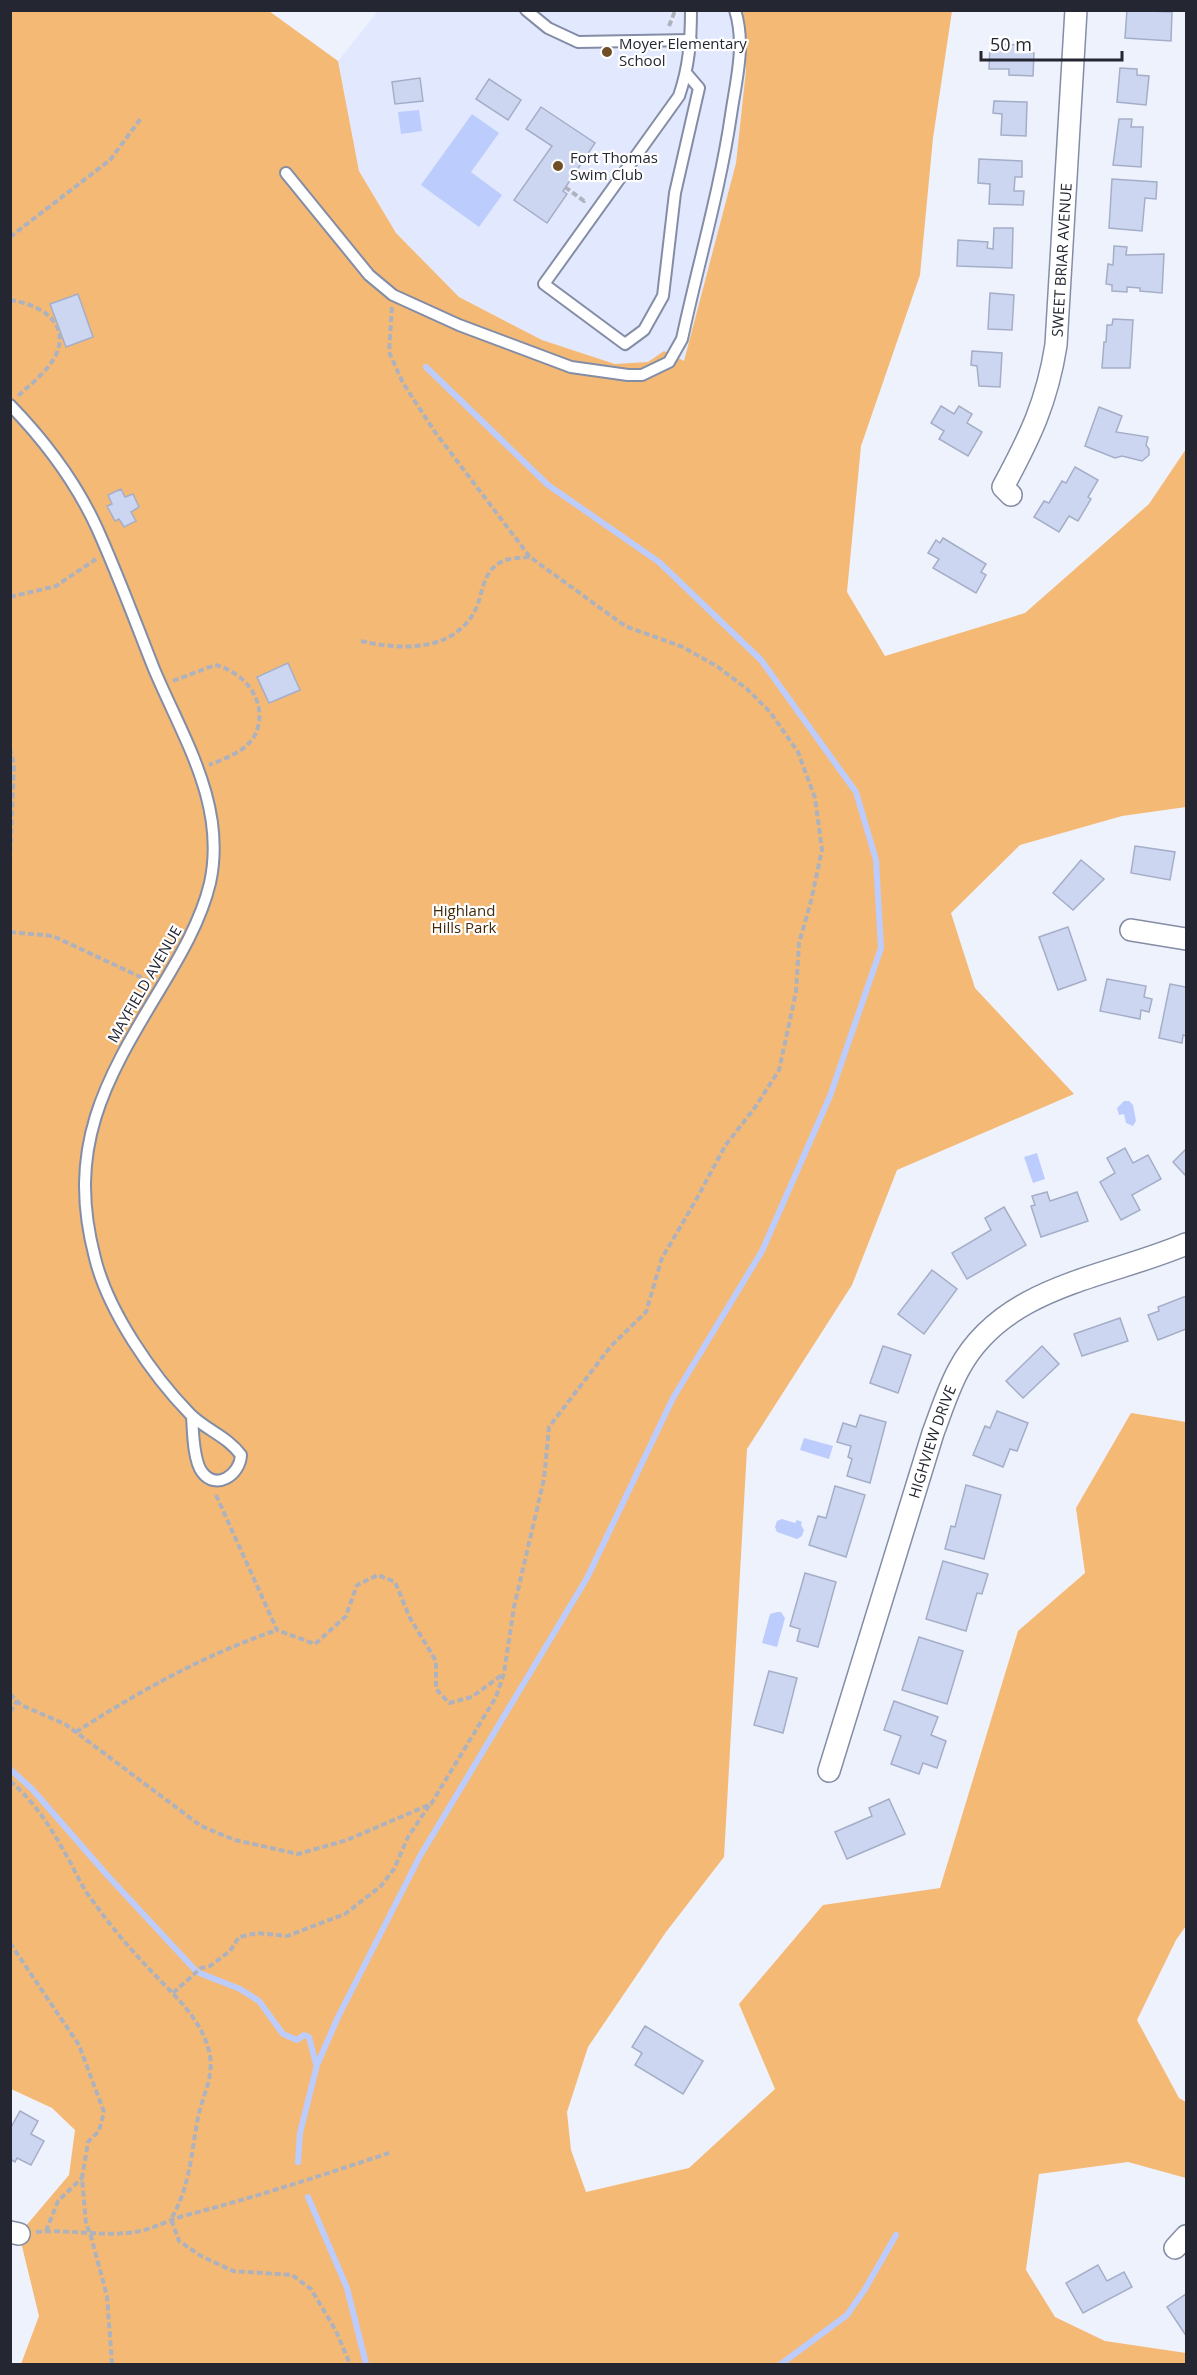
<svg xmlns="http://www.w3.org/2000/svg" width="1197" height="2375" viewBox="0 0 1197 2375" font-family="'Open Sans',sans-serif">
	<rect width="100%" height="100%" fill="#eef2fd"/>
	<polygon fill="#e2e9fe" points="672,10 673,23 679,11 741,11 746,70 736,163 684,362 615,364 542,340 459,297 396,233 359,171 338,61 378,11"/>
	<polygon fill="#f5b976" points="11,11 269,11 338,61 359,171 396,233 459,297 542,340 615,364 648,362 664,351 684,361 736,163 746,70 741,11 952,11 933,138 920,275 861,446 847,592 885,656 1025,613 1149,504 1186,449 1186,807 1122,816 1020,845 951,913 975,988 1074,1094 897,1170 852,1285 747,1449 724,1857 666,1932 588,2047 567,2112 571,2150 586,2192 689,2168 775,2089 739,2004 823,1905 940,1888 1018,1631 1085,1573 1076,1508 1131,1413 1186,1422 1186,1926 1176,1940 1137,2020 1179,2098 1186,2102 1186,2178 1128,2162 1039,2174 1026,2270 1055,2317 1105,2341 1186,2353 1186,2364 21,2364 39,2316 19,2234 69,2175 75,2130 52,2108 11,2089"/>
	<g fill="#bcccfd">
		<polygon points="419,110 422,131 401,134 398,112"/>
		<polygon points="472,114 499,133 471,172 502,195 479,227 421,185"/>
		<polygon points="1124,1101 1129,1101 1133,1105 1136,1121 1133,1126 1126,1123 1124,1114 1119,1115 1117,1108"/>
		<polygon points="1037,1153 1045,1179 1033,1183 1024,1157"/>
		<polygon points="804,1438 833,1446 829,1459 800,1450"/>
		<polygon points="782,1519 795,1523 797,1520 802,1522 801,1525 804,1530 802,1536 797,1539 777,1532 775,1527 777,1521"/>
		<polygon points="777,1612 781,1612 785,1618 777,1647 762,1643 770,1614"/>
	</g>
	<g fill="none" stroke-linecap="round" stroke-linejoin="round">
		<g stroke="#bcccfd" stroke-width="6">
			<polyline points="10,1769 32,1789 107,1875 197,1972 240,1989 259,2001 283,2034 297,2040 304,2035 309,2037 316,2064"/>
			<polyline points="298,2162 300,2133 317,2065 338,2017 420,1856 587,1578 673,1398 762,1251 830,1096 881,948 876,860 856,792 761,660 659,562 548,485 426,367"/>
			<polyline points="308,2197 347,2288 366,2364"/>
			<polyline points="781,2364 847,2315 865,2289 896,2235"/>
		</g>
	</g>
	<g fill="#ccd6f1" stroke="#a5aec8" stroke-width="1.5">
		<polygon points="1127,10 1172,12 1171,41 1125,38"/>
		<polygon points="990,44 1030,45 1030,53 1034,53 1033,76 1009,75 1009,69 989,69"/>
		<polygon points="1120,68 1137,69 1137,75 1149,76 1146,105 1117,102"/>
		<polygon points="420,78 423,101 395,104 392,82"/>
		<polygon points="489,79 521,100 508,120 476,99"/>
		<polygon points="994,101 1027,102 1026,136 1001,135 1002,114 993,113"/>
		<polygon points="541,107 595,143 563,191 567,194 547,223 514,200 552,146 526,129"/>
		<polygon points="1119,119 1132,119 1131,127 1143,127 1141,167 1113,165"/>
		<polygon points="979,159 1022,161 1022,177 1015,177 1014,191 1024,191 1023,205 989,204 990,184 978,183"/>
		<polygon points="1112,179 1157,182 1156,199 1145,198 1142,231 1109,228"/>
		<polygon points="994,228 1013,228 1012,268 957,266 958,240 988,242 987,248 993,249"/>
		<polygon points="1114,246 1127,247 1126,255 1164,254 1162,293 1140,291 1140,288 1127,287 1127,292 1112,291 1112,285 1106,284 1108,264 1113,265"/>
		<polygon points="990,293 1014,295 1012,330 988,329"/>
		<polygon points="78,294 93,337 66,347 50,304"/>
		<polygon points="1113,319 1133,320 1130,368 1102,368 1104,342 1106,342 1107,325 1112,325"/>
		<polygon points="972,351 1002,353 1000,387 979,386 977,366 971,365"/>
		<polygon points="941,406 954,414 959,406 972,414 967,423 982,432 968,456 939,439 944,431 931,423"/>
		<polygon points="1099,407 1122,416 1116,432 1148,437 1146,445 1149,449 1149,455 1142,461 1122,456 1115,458 1085,446"/>
		<polygon points="1075,467 1098,480 1088,497 1091,499 1078,521 1069,516 1059,532 1034,517 1044,501 1049,503 1062,481 1066,483"/>
		<polygon points="121,489 125,497 133,494 139,507 131,512 136,521 124,527 119,519 115,521 107,506 112,504 108,495"/>
		<polygon points="943,538 986,564 981,572 986,575 976,593 933,568 939,559 928,553 936,540 940,543"/>
		<polygon points="288,663 300,690 269,703 257,677"/>
		<polygon points="1135,846 1175,852 1170,880 1131,873"/>
		<polygon points="1081,860 1104,879 1073,910 1053,893"/>
		<polygon points="1068,927 1086,980 1058,990 1039,937"/>
		<polygon points="1107,979 1146,986 1144,997 1152,999 1149,1012 1141,1010 1140,1019 1100,1011"/>
		<polygon points="1170,984 1186,987 1186,1036 1183,1035 1182,1043 1159,1038"/>
		<polygon points="1125,1148 1133,1163 1148,1155 1161,1179 1132,1195 1140,1210 1121,1220 1100,1182 1115,1173 1107,1158"/>
		<polygon points="1186,1149 1186,1176 1173,1162"/>
		<polygon points="1047,1192 1050,1201 1077,1192 1088,1221 1041,1237 1031,1206 1035,1205 1032,1196"/>
		<polygon points="1004,1207 1026,1245 967,1279 952,1253 991,1230 985,1218"/>
		<polygon points="932,1270 957,1289 924,1334 898,1314"/>
		<polygon points="1186,1296 1186,1329 1158,1340 1148,1315 1159,1311 1158,1307"/>
		<polygon points="1120,1318 1128,1341 1082,1356 1074,1334"/>
		<polygon points="883,1346 911,1355 898,1393 870,1383"/>
		<polygon points="1042,1346 1059,1364 1023,1398 1006,1381"/>
		<polygon points="997,1411 1028,1423 1017,1451 1010,1449 1003,1467 973,1455 985,1426 990,1428"/>
		<polygon points="860,1415 886,1422 870,1483 847,1476 852,1459 848,1457 851,1446 837,1442 843,1423 856,1427"/>
		<polygon points="966,1485 1001,1495 984,1559 945,1549 951,1526 955,1527"/>
		<polygon points="835,1486 865,1495 846,1557 809,1545 818,1516 826,1518"/>
		<polygon points="943,1561 988,1574 982,1594 977,1593 966,1631 926,1619"/>
		<polygon points="805,1573 836,1582 818,1647 797,1641 800,1629 790,1626"/>
		<polygon points="919,1637 963,1651 947,1704 902,1690"/>
		<polygon points="769,1671 797,1678 783,1733 754,1725"/>
		<polygon points="894,1701 938,1717 931,1735 946,1741 937,1768 923,1763 919,1774 891,1764 901,1736 884,1730"/>
		<polygon points="889,1799 905,1834 847,1859 835,1832 872,1816 869,1808"/>
		<polygon points="645,2026 703,2061 683,2094 635,2065 642,2053 632,2047"/>
		<polygon points="20,2111 38,2121 31,2134 44,2141 31,2165 17,2158 15,2162 10,2159 10,2129"/>
		<polygon points="1098,2265 1107,2281 1124,2272 1132,2287 1083,2313 1066,2283"/>
		<polygon points="1186,2294 1186,2333 1185,2334 1167,2307"/>
	</g>
	<g fill="none" stroke-linecap="round" stroke-linejoin="round">
		<g stroke="#848da6" stroke-width="14">
			<g id="service">
				<polyline points="526,10 548,28 578,42 691,40"/>
				<path d="M 687,74 L 699,88 L 675,193 L 663,296 L 644,330 L 625,344 L 544,284 L 679,96 C 689,67 691,40 691,10"/>
				<path d="M 286,173 L 369,275 L 393,295 L 459,325 L 571,367 L 628,375 L 642,375 L 669,362 L 682,339 C 698,264 720,190 731,115 C 736,80 746,45 735,10"/>
				<path d="M 10,405 C 44,440 75,481 96,526 C 117,572 135,621 154,669 C 183,738 227,805 210,883 C 201,921 179,958 159,991 C 104,1082 66,1148 95,1258 C 108,1311 152,1375 190,1414 C 206,1430 227,1436 241,1455 C 240,1475 216,1491 202,1472 C 193,1460 193,1430 192,1416"/>
			</g>
		</g>
		<g stroke="#848da6" stroke-width="24">
			<g id="minor">
				<path id="s1" d="M 1011,495 L 1003,487 C 1030,437 1047,402 1056,345 L 1076,10"/>
				<polyline points="1131,930 1186,939"/>
				<path id="s2" d="M 829,1771 L 933,1433 C 941,1412 948,1389 959,1369 C 1004,1285 1107,1278 1186,1244"/>
				<polyline points="10,2232 19,2234"/>
				<polyline points="1175,2248 1186,2236"/>
			</g>
		</g>
		<g stroke="#aeb2bd" stroke-width="4" stroke-dasharray="6 3" stroke-linecap="butt">
			<polyline points="669,26 675,11"/>
			<polyline points="565,187 584,201 585,199"/>
			<polyline points="10,237 110,160 142,117"/>
			<path d="M 10,300 C 38,304 71,321 56,355 C 48,371 31,384 18,396"/>
			<polyline points="10,597 56,586 96,559"/>
			<path d="M 361,641 C 403,651 459,652 478,604 C 483,588 485,569 503,561 C 510,558 522,558 530,557"/>
			<path d="M 173,681 L 215,665 C 245,672 270,703 255,735 C 247,751 224,759 209,765"/>
			<polyline points="10,748 14,765 10,863"/>
			<polyline points="10,932 53,936 149,981"/>
			<polyline points="216,1495 277,1630 315,1644 346,1616 357,1585 378,1575 395,1582 410,1618 436,1661 436,1689 449,1703 472,1697 503,1674"/>
			<polyline points="10,1694 21,1705 65,1724 201,1826 235,1840 298,1854 347,1840 431,1804 496,1697 504,1673 514,1607 544,1479 549,1427 611,1346 646,1312 662,1258 696,1200 725,1146 756,1106 779,1070 796,992 799,943 811,901 822,850 815,798 798,752 770,712 747,689 718,667 683,647 625,626 530,557 435,432 403,383 389,352 392,307"/>
			<polyline points="10,1712 17,1701"/>
			<path d="M 76,1732 C 138,1692 206,1654 277,1630"/>
			<path d="M 10,1781 C 37,1804 53,1831 70,1862 C 76,1873 82,1887 90,1897 C 106,1920 123,1941 142,1961 C 167,1990 203,2016 210,2056 C 214,2079 200,2101 197,2123 C 191,2157 189,2189 171,2219 L 179,2241 L 201,2256 L 233,2271 L 292,2275 L 311,2289 L 336,2331 L 350,2364"/>
			<polyline points="10,1943 79,2045 104,2112 99,2131 88,2142 82,2178 86,2224 90,2233 107,2296 112,2364"/>
			<polyline points="173,1993 201,1968 210,1966 230,1951 239,1937 258,1933 287,1936 345,1914 381,1886 394,1869 408,1837 430,1804"/>
			<polyline points="46,2231 58,2201 82,2178"/>
			<path d="M 36,2232 C 67,2229 97,2236 127,2233 C 151,2231 163,2222 183,2216 C 253,2198 320,2176 389,2153"/>
		</g>
		<use href="#service" stroke="#fff" stroke-width="10"/>
		<use href="#minor" stroke="#fff" stroke-width="21"/>
	</g>
	<g fill="#704e26" stroke="#fff" stroke-width="2">
		<circle cx="607" cy="52" r="6"/>
		<circle cx="558" cy="166" r="6"/>
	</g>
	<g text-anchor="middle" dominant-baseline="central" stroke-width="4.5" stroke-linejoin="round" paint-order="stroke">
		<g font-size="15" fill="#242732" stroke="#fff" text-anchor="start">
			<text x="619" y="43">Moyer Elementary<tspan x="619" dy="17">School</tspan></text>
			<text x="570" y="157">Fort Thomas<tspan x="570" dy="17">Swim Club</tspan></text>
		</g>
		<g font-size="15" fill="#242732" stroke="#fff">
			<text stroke="none"><textPath href="#s1" startOffset="249">SWEET BRIAR AVENUE</textPath></text>
			<text transform="translate(144 984) rotate(-60)">MAYFIELD AVENUE</text>
			<text stroke="none"><textPath href="#s2" startOffset="345">HIGHVIEW DRIVE</textPath></text>
		</g>
		<g font-size="15" fill="#422808" stroke="#fff">
			<text x="464" y="910">Highland<tspan x="464" dy="17">Hills Park</tspan></text>
		</g>
	</g>
	<rect width="1197" height="2375" fill="none" stroke="#242732" stroke-width="24"/>
	<path d="M981 51v9h141v-9" fill="none" stroke="#242732" stroke-width="3"/>
	<text x="990" y="51" font-size="18" fill="#242732" stroke="#ffffff" stroke-width="4.5" paint-order="stroke">50 m</text>
</svg>
